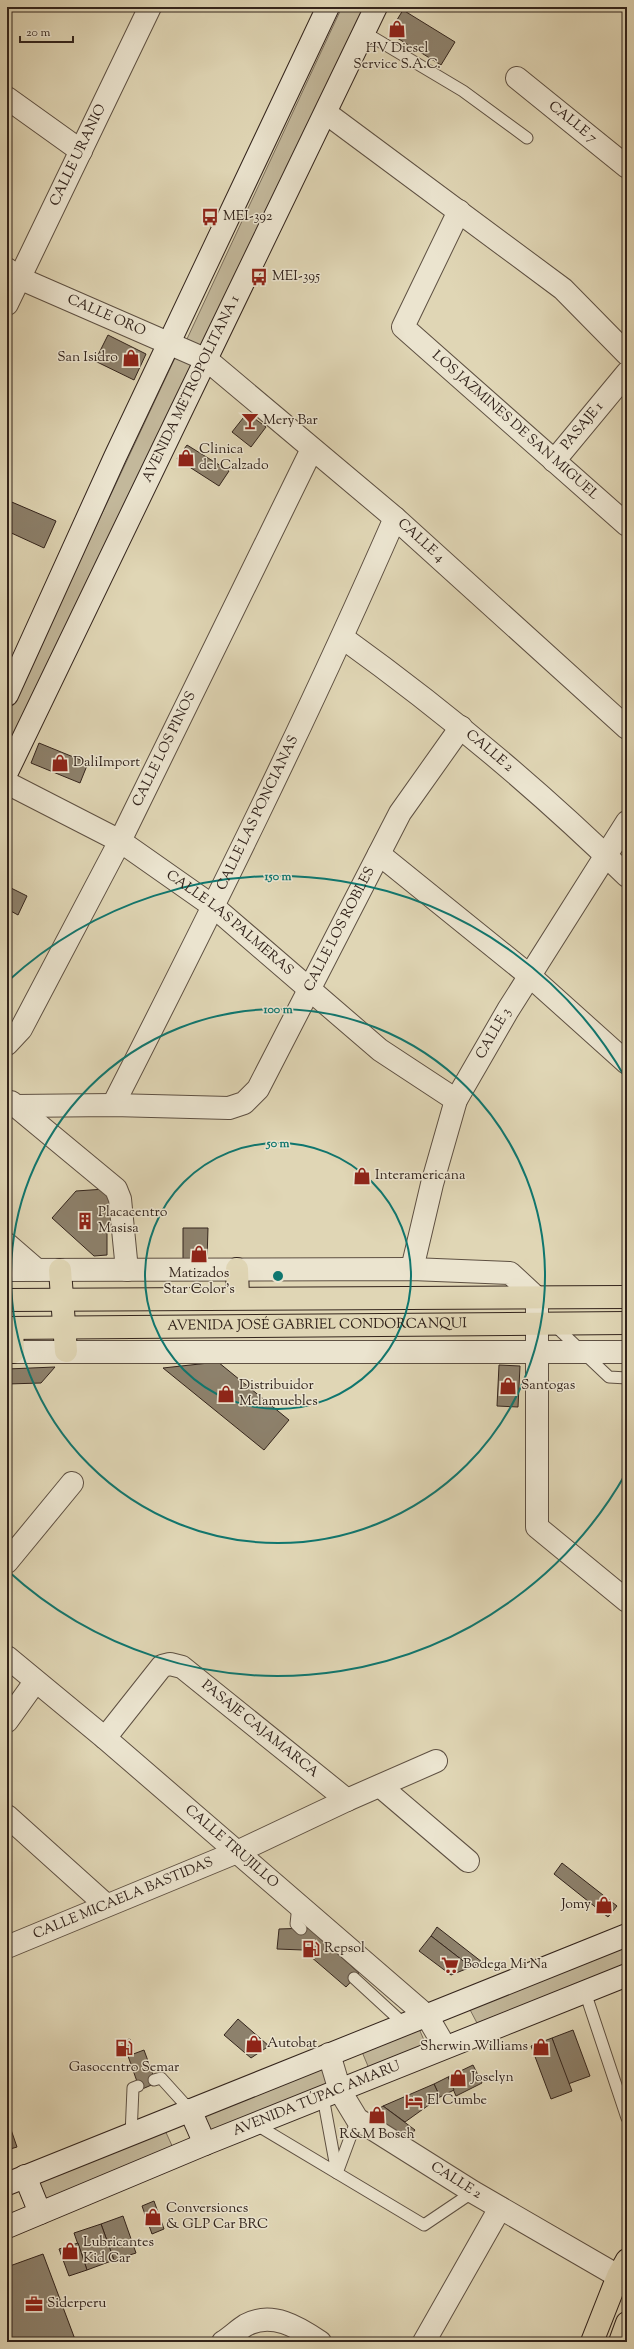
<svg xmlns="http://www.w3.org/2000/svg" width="634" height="2349" viewBox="0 0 634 2349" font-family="'Sorts Mill Goudy',serif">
	<rect width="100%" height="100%" fill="#e0d6b5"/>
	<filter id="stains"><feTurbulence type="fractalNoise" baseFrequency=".005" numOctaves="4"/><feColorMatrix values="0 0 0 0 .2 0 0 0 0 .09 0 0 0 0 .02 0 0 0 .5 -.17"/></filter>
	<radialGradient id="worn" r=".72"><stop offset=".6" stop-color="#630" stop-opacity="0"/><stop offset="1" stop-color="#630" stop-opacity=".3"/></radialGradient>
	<g fill="#c3b89b" stroke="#7b6e5c">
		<polygon points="342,7 369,7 206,348 187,339"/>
		<polygon points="175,358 195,366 7,751 7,716"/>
		<polygon points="627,1943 627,1965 477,2023 467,2004"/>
		<polygon points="417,2024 427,2047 370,2071 360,2047"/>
		<polygon points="320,2064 329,2088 210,2135 201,2110"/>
		<polygon points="163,2126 174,2150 43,2204 35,2178"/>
	</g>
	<g fill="#8d816c" stroke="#33241c">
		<polygon points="403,10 455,42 441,65 389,33"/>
		<polygon points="108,335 146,354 134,380 95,361"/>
		<polygon points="247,413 266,427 251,447 232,432"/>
		<polygon points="187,445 229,471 219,486 177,459"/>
		<polygon points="7,500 56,521 44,548 7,531"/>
		<polygon points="39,743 88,763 80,783 31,763"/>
		<polygon points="7,886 27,896 18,915 7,909"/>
		<polygon points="105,1189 116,1196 113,1225 107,1230 107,1255 94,1256 52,1218 76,1191"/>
		<polygon points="183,1228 208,1228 207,1260 183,1260"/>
		<polygon points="218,1362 289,1420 264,1450 163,1368"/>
		<polygon points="499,1365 520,1366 518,1407 497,1406"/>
		<polygon points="55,1367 41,1383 7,1384 7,1369"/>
		<polygon points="562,1863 617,1906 608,1917 554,1874"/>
		<polygon points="437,1927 482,1962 471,1967 431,1936"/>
		<polygon points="309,1928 359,1973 346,1987 303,1950 277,1949 279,1929"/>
		<polygon points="431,1936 471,1967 451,1975 419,1951"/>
		<polygon points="238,2019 269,2046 251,2058 224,2035"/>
		<polygon points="573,2030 590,2076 568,2084 552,2038"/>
		<polygon points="552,2038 572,2091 551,2099 531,2046"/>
		<polygon points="130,2039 133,2048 125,2051 121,2041"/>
		<polygon points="144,2050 156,2083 140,2090 128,2056"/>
		<polygon points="473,2065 482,2083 456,2096 448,2077"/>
		<polygon points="448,2077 454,2090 440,2097 434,2084"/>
		<polygon points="434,2084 440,2097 405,2122 383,2106"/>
		<polygon points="383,2106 415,2130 403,2145 366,2117"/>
		<polygon points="7,2118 17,2147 7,2150"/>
		<polygon points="154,2201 164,2229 152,2234 142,2206"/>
		<polygon points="123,2216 136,2253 114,2260 101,2224"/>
		<polygon points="101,2224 114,2260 87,2270 74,2233"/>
		<polygon points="78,2243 87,2270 69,2276 59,2249"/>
		<polygon points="43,2254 76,2342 7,2342 7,2267"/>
	</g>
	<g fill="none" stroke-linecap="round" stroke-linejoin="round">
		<g stroke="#5e5042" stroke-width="13">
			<g id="lane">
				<polyline points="364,32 463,91 527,138"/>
				<polyline points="553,1324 609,1377 627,1378"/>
				<polyline points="298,1905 296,1924 301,1929"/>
				<polyline points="354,1978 404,2024"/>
				<polyline points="585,1992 627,2118"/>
				<polyline points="154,2080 161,2078 190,2110"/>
				<polyline points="357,2119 337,2173 424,2225 473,2192"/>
				<polyline points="255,2124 337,2173 323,2097"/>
				<polyline points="131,2135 133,2088 138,2086"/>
			</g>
		</g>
		<g stroke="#5e5042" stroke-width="24">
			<g id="street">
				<path id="s1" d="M 517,78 L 627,167"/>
				<polyline points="7,98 81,151"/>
				<polyline points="326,113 563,289 627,354"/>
				<path id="s2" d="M 459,211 L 403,327 L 627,525"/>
				<path id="s3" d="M 7,269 L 19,278 L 207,360 L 395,518 L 627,728"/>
				<path id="s4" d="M 7,304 L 150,7"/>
				<path id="s5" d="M 554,461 L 627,373"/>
				<path id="s6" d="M 343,638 C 443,710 539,790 627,876"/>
				<path id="s7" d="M 7,783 L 120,841 L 214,907 L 380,1050 L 456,1100"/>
				<polyline points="379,854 530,976 627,1063"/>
				<path id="s8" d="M 7,1044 L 21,1029 L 120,841 L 312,449"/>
				<polyline points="11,1102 116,1189 120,1199 127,1270"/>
				<path id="s9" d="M 113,1105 C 212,911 308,717 395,518"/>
				<path id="s10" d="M 15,1106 L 113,1105 L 229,1108 L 244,1103 L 258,1089 L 400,813 L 461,727"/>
				<polyline points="7,1244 37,1270"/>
				<path id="s11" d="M 412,1269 L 432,1184 L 456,1100 L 508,1010 L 627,822"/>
				<polyline points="7,1270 412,1269 510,1273 537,1298 537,1527 627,1601"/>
				<polyline points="7,1352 627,1352"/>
				<polyline points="7,1562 72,1483"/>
				<path id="s12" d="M 7,1657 L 105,1738 L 427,2016 L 445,2047"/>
				<polyline points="7,1721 35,1682"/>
				<path id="s13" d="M 105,1738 L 162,1666 L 170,1664 L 182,1667 L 347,1800"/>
				<polyline points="380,1786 468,1861"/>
				<polyline points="7,1816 106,1905"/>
				<path id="s14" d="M 7,1947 L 237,1852 L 347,1800 L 436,1761"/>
				<path id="s15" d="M 329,2054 L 340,2091 L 357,2119 L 473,2192 L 618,2276"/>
				<path d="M 223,2342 C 231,2337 238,2330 246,2325 C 272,2311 298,2327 320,2342"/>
				<polyline points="424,2342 500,2208"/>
			</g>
		</g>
		<g stroke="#33241c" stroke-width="24">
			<g id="secondary">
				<polyline points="7,695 115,457 328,7"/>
				<path id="s16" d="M 7,772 L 376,7"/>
				<polyline points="190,2110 205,2144"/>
				<polyline points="25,2176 40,2213"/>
				<polyline points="7,2184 627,1935"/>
				<path id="s17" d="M 7,2227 L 205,2144 L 627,1975"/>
			</g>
		</g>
		<g stroke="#33241c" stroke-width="24">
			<g id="primary">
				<polyline points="592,2342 618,2276 627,2260"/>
				<polyline points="620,2342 627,2323"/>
			</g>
		</g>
		<g stroke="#33241c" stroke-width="24">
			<g id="highway">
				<polyline points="237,1269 238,1298"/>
				<polyline points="60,1270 66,1351"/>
				<polyline points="7,1300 627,1297"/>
				<path id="s18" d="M 7,1328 L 627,1323"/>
				<polyline points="12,1328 13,1352"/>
			</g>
		</g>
		<use href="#lane" stroke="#ebe4cf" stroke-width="11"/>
		<use href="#street" stroke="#ebe4cf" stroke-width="22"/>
		<use href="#secondary" stroke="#ebe4cf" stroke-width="22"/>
		<use href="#primary" stroke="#e0d6b5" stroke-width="22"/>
		<use href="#highway" stroke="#e0d6b5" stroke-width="22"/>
	</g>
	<g fill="none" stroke="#0f766e" stroke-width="2">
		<circle cx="278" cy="1276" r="133"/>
		<circle cx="278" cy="1276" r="267"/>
		<path d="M626 1473A400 400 0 0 1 8 1571M8 981A400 400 0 0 1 626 1079"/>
	</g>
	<defs>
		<g id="shop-bare" transform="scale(1.38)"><path d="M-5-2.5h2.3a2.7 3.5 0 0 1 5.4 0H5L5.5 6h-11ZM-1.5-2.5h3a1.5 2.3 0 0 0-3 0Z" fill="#8f2418" stroke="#ebe4cf" stroke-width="2.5" paint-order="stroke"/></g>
		<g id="bus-bare" transform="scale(1.38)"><path d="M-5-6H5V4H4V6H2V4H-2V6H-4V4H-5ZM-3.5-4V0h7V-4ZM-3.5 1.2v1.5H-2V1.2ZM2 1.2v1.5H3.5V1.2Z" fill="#8f2418" stroke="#ebe4cf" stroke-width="2.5" paint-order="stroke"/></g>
		<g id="bar-bare" transform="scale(1.38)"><path d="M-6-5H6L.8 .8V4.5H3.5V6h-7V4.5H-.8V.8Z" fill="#8f2418" stroke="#ebe4cf" stroke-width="2.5" paint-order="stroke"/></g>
		<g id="building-bare" transform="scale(1.38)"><path d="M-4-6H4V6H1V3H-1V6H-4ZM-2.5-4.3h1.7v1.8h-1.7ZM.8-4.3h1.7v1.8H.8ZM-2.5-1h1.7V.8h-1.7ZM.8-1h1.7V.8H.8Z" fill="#8f2418" stroke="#ebe4cf" stroke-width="2.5" paint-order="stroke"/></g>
		<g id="fuel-bare" transform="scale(1.38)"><path d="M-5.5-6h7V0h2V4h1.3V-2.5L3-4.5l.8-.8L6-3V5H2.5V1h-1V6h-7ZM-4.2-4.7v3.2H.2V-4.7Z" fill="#8f2418" stroke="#ebe4cf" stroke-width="2.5" paint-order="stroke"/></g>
		<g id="supermarket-bare" transform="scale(1.38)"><path d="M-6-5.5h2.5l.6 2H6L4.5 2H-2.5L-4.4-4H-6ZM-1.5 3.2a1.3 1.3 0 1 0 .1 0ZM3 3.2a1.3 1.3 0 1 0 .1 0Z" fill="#8f2418" stroke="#ebe4cf" stroke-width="2.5" paint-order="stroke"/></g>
		<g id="hotel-bare" transform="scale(1.38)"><path d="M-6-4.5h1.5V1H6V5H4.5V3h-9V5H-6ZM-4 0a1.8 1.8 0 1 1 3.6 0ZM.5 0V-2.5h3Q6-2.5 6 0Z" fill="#8f2418" stroke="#ebe4cf" stroke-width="2.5" paint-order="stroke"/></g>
		<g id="office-bare" transform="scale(1.38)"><path d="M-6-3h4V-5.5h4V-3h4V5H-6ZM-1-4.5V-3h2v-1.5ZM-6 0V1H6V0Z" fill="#8f2418" stroke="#ebe4cf" stroke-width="2.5" paint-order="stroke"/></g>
	</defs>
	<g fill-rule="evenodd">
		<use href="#shop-bare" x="397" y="29"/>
		<use href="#bus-bare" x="210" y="217"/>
		<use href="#bus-bare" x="259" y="277"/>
		<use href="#shop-bare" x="131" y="358"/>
		<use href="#bar-bare" x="250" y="421"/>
		<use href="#shop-bare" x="186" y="458"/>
		<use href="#shop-bare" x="60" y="763"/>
		<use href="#shop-bare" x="362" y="1176"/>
		<use href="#building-bare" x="85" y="1221"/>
		<use href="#shop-bare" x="199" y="1254"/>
		<use href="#shop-bare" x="508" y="1386"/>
		<use href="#shop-bare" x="226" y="1394"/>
		<use href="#shop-bare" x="604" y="1905"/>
		<use href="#fuel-bare" x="311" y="1949"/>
		<use href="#supermarket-bare" x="450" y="1965"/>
		<use href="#shop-bare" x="254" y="2044"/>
		<use href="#shop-bare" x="541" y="2047"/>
		<use href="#fuel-bare" x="124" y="2048"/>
		<use href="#shop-bare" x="458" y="2078"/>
		<use href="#hotel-bare" x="414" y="2101"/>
		<use href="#shop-bare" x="377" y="2115"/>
		<use href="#shop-bare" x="153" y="2217"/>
		<use href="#shop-bare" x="70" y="2251"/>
		<use href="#office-bare" x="34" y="2304"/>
	</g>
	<g text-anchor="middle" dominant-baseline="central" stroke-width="3" stroke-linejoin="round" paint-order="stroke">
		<g font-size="14" fill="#33241c" stroke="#ebe4cf" text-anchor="start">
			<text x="397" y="49" text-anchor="middle">HV Diesel<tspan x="397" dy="16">Service S.A.C.</tspan></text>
			<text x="223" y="217">MEI-392</text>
			<text x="272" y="277">MEI-395</text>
			<text x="118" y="358" text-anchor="end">San Isidro</text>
			<text x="263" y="421">Mery Bar</text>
			<text x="199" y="450">Clinica<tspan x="199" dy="16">del Calzado</tspan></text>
			<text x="73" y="763">DaliImport</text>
			<text x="375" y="1176">Interamericana</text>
			<text x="98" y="1213">Placacentro<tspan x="98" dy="16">Masisa</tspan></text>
			<text x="199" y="1274" text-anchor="middle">Matizados<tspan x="199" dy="16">Star Color's</tspan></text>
			<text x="239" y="1386">Distribuidor<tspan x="239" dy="16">Melamuebles</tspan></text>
			<text x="521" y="1386">Santogas</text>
			<text x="591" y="1905" text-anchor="end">Jomy</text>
			<text x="324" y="1949">Repsol</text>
			<text x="463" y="1965">Bodega Mi Na</text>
			<text x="267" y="2044">Autobat</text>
			<text x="528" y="2047" text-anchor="end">Sherwin Williams</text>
			<text x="124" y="2068" text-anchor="middle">Gasocentro Semar</text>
			<text x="471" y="2078">Joselyn</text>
			<text x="427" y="2101">El Cumbe</text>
			<text x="377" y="2135" text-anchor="middle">R&amp;M Bosch</text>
			<text x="166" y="2209">Conversiones<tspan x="166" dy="16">&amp; GLP Car BRC</tspan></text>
			<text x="83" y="2243">Lubricantes<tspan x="83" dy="16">Kid Car</tspan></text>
			<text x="47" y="2304">Siderperu</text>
		</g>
		<g font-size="14" fill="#33241c" stroke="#ebe4cf">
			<text stroke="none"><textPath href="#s1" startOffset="71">CALLE 7</textPath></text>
			<text stroke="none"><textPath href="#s4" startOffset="165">CALLE URANIO</textPath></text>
			<text stroke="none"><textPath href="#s3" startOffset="110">CALLE ORO</textPath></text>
			<text stroke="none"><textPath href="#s16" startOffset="425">AVENIDA METROPOLITANA 1</textPath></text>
			<text stroke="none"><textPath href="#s2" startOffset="278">LOS JAZMINES DE SAN MIGUEL</textPath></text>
			<text stroke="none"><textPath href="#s5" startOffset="45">PASAJE 1</textPath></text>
			<text stroke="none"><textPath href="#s3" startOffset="500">CALLE 4</textPath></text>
			<text stroke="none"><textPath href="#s8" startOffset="335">CALLE LOS PINOS</textPath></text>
			<text stroke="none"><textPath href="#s6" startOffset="185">CALLE 2</textPath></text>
			<text stroke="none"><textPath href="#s9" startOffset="326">CALLE LAS PONCIANAS</textPath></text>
			<text stroke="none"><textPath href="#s7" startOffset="264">CALLE LAS PALMERAS</textPath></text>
			<text stroke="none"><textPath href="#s10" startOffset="429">CALLE LOS ROBLES</textPath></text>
			<text stroke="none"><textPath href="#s11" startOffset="251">CALLE 3</textPath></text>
			<text stroke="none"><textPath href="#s18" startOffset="310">AVENIDA JOSÉ GABRIEL CONDORCANQUI</textPath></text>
			<text stroke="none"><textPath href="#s13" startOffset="212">PASAJE CAJAMARCA</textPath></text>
			<text stroke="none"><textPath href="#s12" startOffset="294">CALLE TRUJILLO</textPath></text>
			<text stroke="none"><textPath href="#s14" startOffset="126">CALLE MICAELA BASTIDAS</textPath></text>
			<text stroke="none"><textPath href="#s17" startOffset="335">AVENIDA TÚPAC AMARU</textPath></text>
			<text stroke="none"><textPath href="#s15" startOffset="188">CALLE 2</textPath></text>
		</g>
	</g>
	<circle cx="278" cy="1276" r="6" fill="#0f766e" stroke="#ebe4cf" stroke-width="2"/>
	<g font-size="12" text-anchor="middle" font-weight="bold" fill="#0f766e" stroke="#ebe4cf" stroke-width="3" stroke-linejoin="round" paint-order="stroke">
		<text x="278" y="880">150 m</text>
		<text x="278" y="1013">100 m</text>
		<text x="278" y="1147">50 m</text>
	</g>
	<rect width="634" height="2349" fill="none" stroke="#e0d6b5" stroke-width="24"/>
	<rect x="8" y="8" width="618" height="2333" fill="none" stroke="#33241c" stroke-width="2"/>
	<rect x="12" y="12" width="610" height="2325" fill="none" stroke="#33241c"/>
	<path d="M20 36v6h53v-6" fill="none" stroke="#33241c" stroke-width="2"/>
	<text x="26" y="36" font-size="12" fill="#33241c" stroke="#ebe4cf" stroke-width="3" paint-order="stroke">20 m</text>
	<rect width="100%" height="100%" filter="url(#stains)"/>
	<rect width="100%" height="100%" fill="url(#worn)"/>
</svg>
